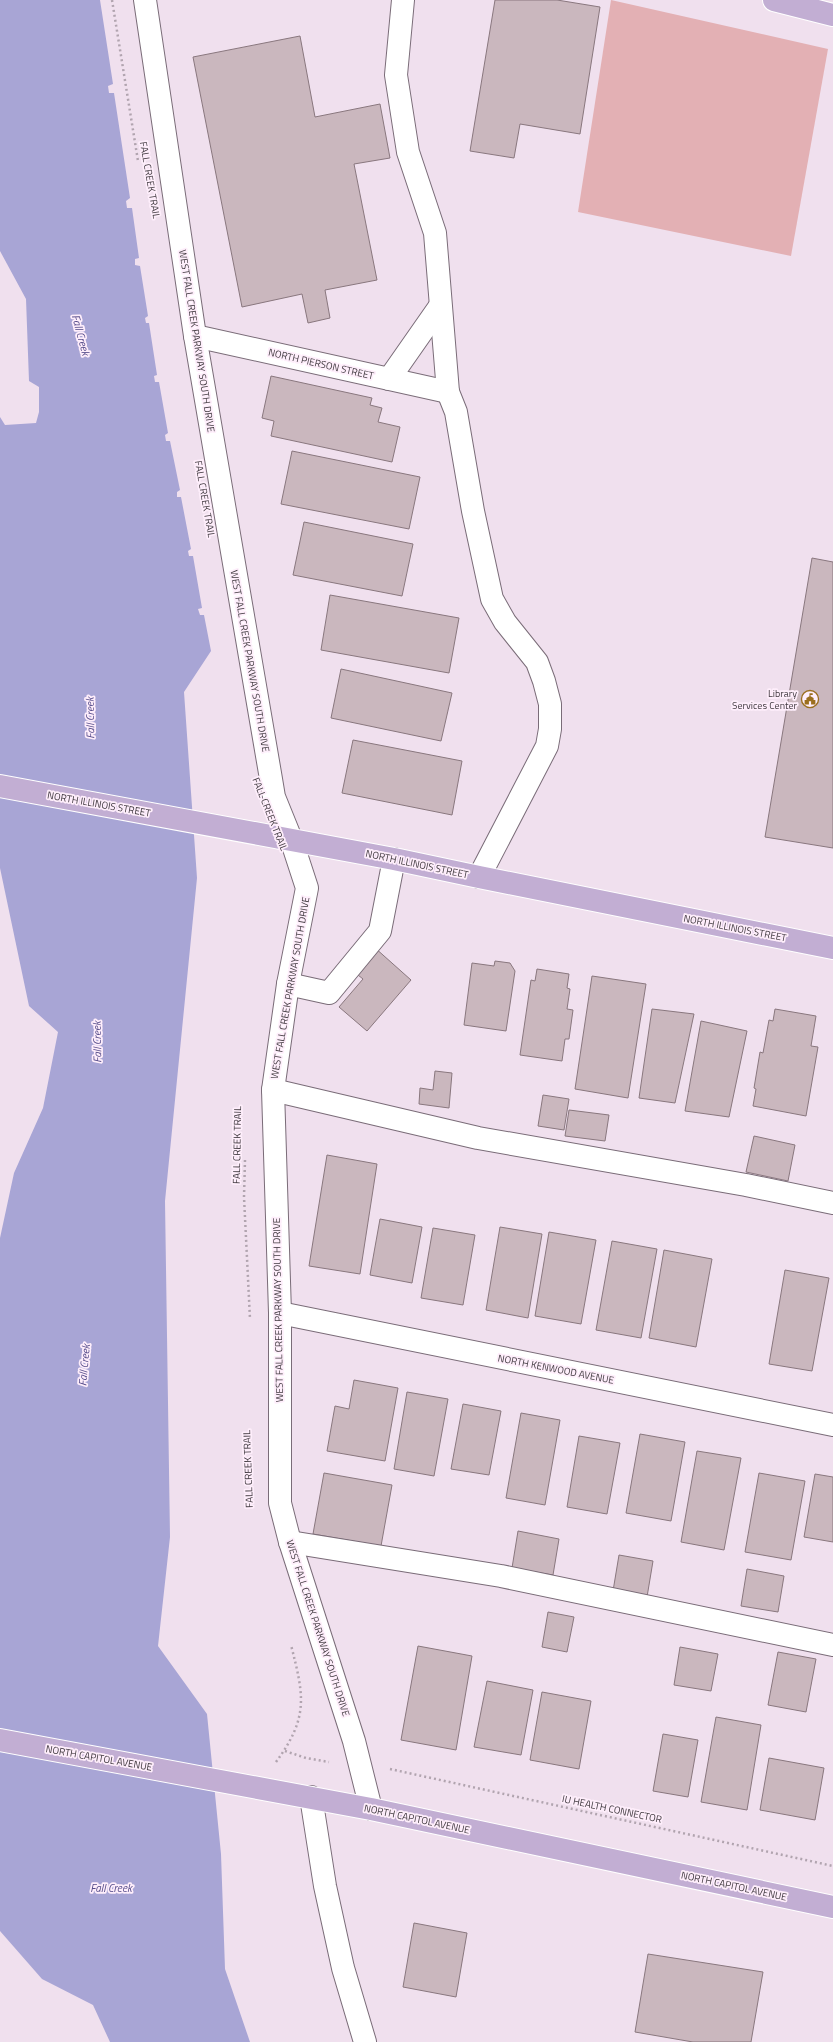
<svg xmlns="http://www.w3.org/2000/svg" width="833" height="2042" viewBox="0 0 833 2042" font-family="'Titillium Web',sans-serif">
	<rect width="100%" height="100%" fill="#f0e0ee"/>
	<polygon fill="#e3b0b4" points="611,0 828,49 791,256 578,212"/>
	<polygon fill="#a8a5d5" points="0,0 100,0 113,84 108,86 109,93 114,93 130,198 126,201 127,208 132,208 139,258 135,259 135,265 140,266 148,316 145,318 146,323 149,323 157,375 154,376 155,382 159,382 168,433 165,435 166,441 170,441 180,490 177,492 177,497 181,497 191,549 188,551 189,556 193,556 202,608 198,609 200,615 204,615 211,651 184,692 197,878 165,1201 170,1537 158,1646 207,1714 221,1854 225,1969 250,2042 110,2042 93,2005 42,1979 0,1931 0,1238 14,1173 43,1108 58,1032 29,1006 0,868 0,417 5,425 36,423 39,412 39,387 29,381 26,299 0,251"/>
	<g fill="#cab7be" stroke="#89777e">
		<polygon points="495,0 557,0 600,7 580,134 520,124 514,158 470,151"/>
		<polygon points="300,36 315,117 380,104 390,158 354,164 377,280 325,290 330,318 308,323 302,294 242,307 193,57"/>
		<polygon points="271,376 372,398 370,405 382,408 378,422 400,427 392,462 271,436 274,421 262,418"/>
		<polygon points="292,451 420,477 409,529 281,504"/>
		<polygon points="304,522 413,544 402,596 293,575"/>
		<polygon points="812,558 833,562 833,848 765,837"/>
		<polygon points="330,595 459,618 449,673 321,650"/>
		<polygon points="341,669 452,693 441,741 331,718"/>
		<polygon points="353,740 462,761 452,815 342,793"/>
		<polygon points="374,947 411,980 367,1031 339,1007 363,979 353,971"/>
		<polygon points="495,961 510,963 515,971 506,1031 464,1025 472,963 494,966"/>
		<polygon points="537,969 569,974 567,988 570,989 567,1009 573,1010 569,1039 565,1039 562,1061 520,1055 531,980 535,981"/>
		<polygon points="592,976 646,984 628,1098 575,1089"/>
		<polygon points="652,1009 694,1014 675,1103 639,1098"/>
		<polygon points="775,1009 816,1016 811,1046 818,1047 806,1116 753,1106 756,1089 754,1088 760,1052 763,1053 769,1020 773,1021"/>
		<polygon points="701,1021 747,1031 729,1117 685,1111"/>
		<polygon points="435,1071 452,1073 449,1108 419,1104 420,1088 433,1090"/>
		<polygon points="543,1095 569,1099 564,1130 538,1126"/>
		<polygon points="569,1110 609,1115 605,1141 565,1136"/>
		<polygon points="754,1136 795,1145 788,1181 746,1172"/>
		<polygon points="327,1155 377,1164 360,1274 309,1266"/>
		<polygon points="380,1219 422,1227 412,1283 370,1275"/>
		<polygon points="500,1227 542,1234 528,1318 486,1310"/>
		<polygon points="433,1228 475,1235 463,1305 421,1298"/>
		<polygon points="549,1232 596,1240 581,1324 535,1316"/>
		<polygon points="612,1241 657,1249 641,1338 596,1330"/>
		<polygon points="664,1250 712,1259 696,1347 649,1338"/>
		<polygon points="785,1270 829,1278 812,1371 769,1364"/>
		<polygon points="354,1380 398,1388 385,1461 327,1451 335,1406 349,1409"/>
		<polygon points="407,1392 448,1399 434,1476 394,1469"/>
		<polygon points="463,1404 501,1411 489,1475 451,1469"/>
		<polygon points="521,1413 560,1420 545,1505 506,1498"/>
		<polygon points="640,1434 685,1442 671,1521 626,1513"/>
		<polygon points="579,1436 620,1443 607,1514 567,1507"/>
		<polygon points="697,1451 741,1458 724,1550 681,1542"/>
		<polygon points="324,1473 392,1485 381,1546 313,1534"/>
		<polygon points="759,1473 805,1481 791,1560 745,1552"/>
		<polygon points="815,1474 833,1477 833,1542 804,1537"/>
		<polygon points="518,1531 559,1539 553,1575 512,1568"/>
		<polygon points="619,1555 653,1561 647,1597 613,1591"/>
		<polygon points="747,1569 784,1576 778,1612 741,1606"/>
		<polygon points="548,1612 574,1617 567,1652 542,1647"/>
		<polygon points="418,1646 472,1656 456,1750 401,1740"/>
		<polygon points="680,1647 718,1654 711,1691 674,1685"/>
		<polygon points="778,1652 816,1659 806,1712 768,1705"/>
		<polygon points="487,1681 533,1690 521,1755 474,1747"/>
		<polygon points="542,1692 591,1701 579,1769 530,1760"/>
		<polygon points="716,1717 761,1725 747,1810 701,1802"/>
		<polygon points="663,1734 698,1740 688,1797 653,1791"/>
		<polygon points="769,1758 824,1768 815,1820 760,1810"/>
		<polygon points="414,1923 467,1933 456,1997 403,1987"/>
		<polygon points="648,1954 763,1972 751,2042 693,2042 635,2032"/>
	</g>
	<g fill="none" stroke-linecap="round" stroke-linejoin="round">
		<g stroke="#7a6c78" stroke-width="24">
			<g id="minor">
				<polyline points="145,0 195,336 271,779 274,797 291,839 307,888 288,984 273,1090 280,1313 280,1503 290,1542 354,1741 371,1809"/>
				<polyline points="403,0 396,75 408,152 435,233 448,392 456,412 473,511 492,599 505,622 537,662 544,681 550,704 550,729 547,746 479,877"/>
				<polyline points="195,336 448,392"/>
				<polyline points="389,379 440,306"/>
				<polyline points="288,984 329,993 380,931 394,859"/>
				<polyline points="273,1090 478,1138 746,1185 833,1203"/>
				<polyline points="280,1313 833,1425"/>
				<polyline points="290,1542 501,1576 833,1645"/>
				<polyline points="311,1797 325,1886 343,1968 365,2042"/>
			</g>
		</g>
		<g stroke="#fff" stroke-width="24">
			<g id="major">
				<polyline points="774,0 833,15"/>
				<polyline points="0,786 394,859 479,877 833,948"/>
				<polyline points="0,1740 371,1809 833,1907"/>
			</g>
		</g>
		<g stroke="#b1a4af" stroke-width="2.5" stroke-dasharray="2 3" stroke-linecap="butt">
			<polyline points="112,0 138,161"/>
			<polyline points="245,1160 244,1197 250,1319"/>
			<polyline points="285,1751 306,1758 329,1762"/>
			<path d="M 276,1762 C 309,1717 304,1696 291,1645"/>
			<polyline points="390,1769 833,1866"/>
		</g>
		<use href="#minor" stroke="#fff" stroke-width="22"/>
		<use href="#major" stroke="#c2aed3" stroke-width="22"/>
	</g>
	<defs>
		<g id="civic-ring" transform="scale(0.9)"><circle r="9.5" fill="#feeefb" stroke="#9b6f1e" stroke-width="1.5"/><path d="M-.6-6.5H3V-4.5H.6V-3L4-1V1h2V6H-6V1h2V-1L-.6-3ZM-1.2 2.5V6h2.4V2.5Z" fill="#9b6f1e"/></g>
	</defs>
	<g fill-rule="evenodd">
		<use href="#civic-ring" x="810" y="699"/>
	</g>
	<g text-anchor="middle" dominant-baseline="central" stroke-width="3.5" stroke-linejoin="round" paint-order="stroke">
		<g font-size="10" fill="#413a40" stroke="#feeefb">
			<text transform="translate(150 180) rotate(80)">FALL CREEK TRAIL</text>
			<text transform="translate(197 341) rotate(81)">WEST FALL CREEK PARKWAY SOUTH DRIVE</text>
			<text transform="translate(321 364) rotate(13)">NORTH PIERSON STREET</text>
			<text transform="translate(205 499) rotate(80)">FALL CREEK TRAIL</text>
			<text transform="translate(250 661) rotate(80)">WEST FALL CREEK PARKWAY SOUTH DRIVE</text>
			<text transform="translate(99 804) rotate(10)">NORTH ILLINOIS STREET</text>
			<text transform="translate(270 814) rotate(68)">FALL CREEK TRAIL</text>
			<text transform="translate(417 864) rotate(12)">NORTH ILLINOIS STREET</text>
			<text transform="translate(735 928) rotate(11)">NORTH ILLINOIS STREET</text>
			<text transform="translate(290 988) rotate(-80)">WEST FALL CREEK PARKWAY SOUTH DRIVE</text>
			<text transform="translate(237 1145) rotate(-89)">FALL CREEK TRAIL</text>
			<text transform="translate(278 1310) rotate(-91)">WEST FALL CREEK PARKWAY SOUTH DRIVE</text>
			<text transform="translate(556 1369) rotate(11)">NORTH KENWOOD AVENUE</text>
			<text transform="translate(248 1469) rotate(-92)">FALL CREEK TRAIL</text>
			<text transform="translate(318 1628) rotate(72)">WEST FALL CREEK PARKWAY SOUTH DRIVE</text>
			<text transform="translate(99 1758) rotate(10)">NORTH CAPITOL AVENUE</text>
			<text transform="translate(612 1809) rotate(12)">IU HEALTH CONNECTOR</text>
			<text transform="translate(417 1819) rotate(12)">NORTH CAPITOL AVENUE</text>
			<text transform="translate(734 1886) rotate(12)">NORTH CAPITOL AVENUE</text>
		</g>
		<g font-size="10" fill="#413a40" stroke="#feeefb" text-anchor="end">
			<text x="797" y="693">Library<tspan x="797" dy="12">Services Center</tspan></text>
		</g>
		<g font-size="11" font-style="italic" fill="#544b89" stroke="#feeefb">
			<text transform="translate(81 335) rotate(75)">Fall Creek</text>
			<text transform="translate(90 718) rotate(-91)">Fall Creek</text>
			<text transform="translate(97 1042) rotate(-91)">Fall Creek</text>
			<text transform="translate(84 1365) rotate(-85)">Fall Creek</text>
			<text x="111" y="1888">Fall Creek</text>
		</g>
	</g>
</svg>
